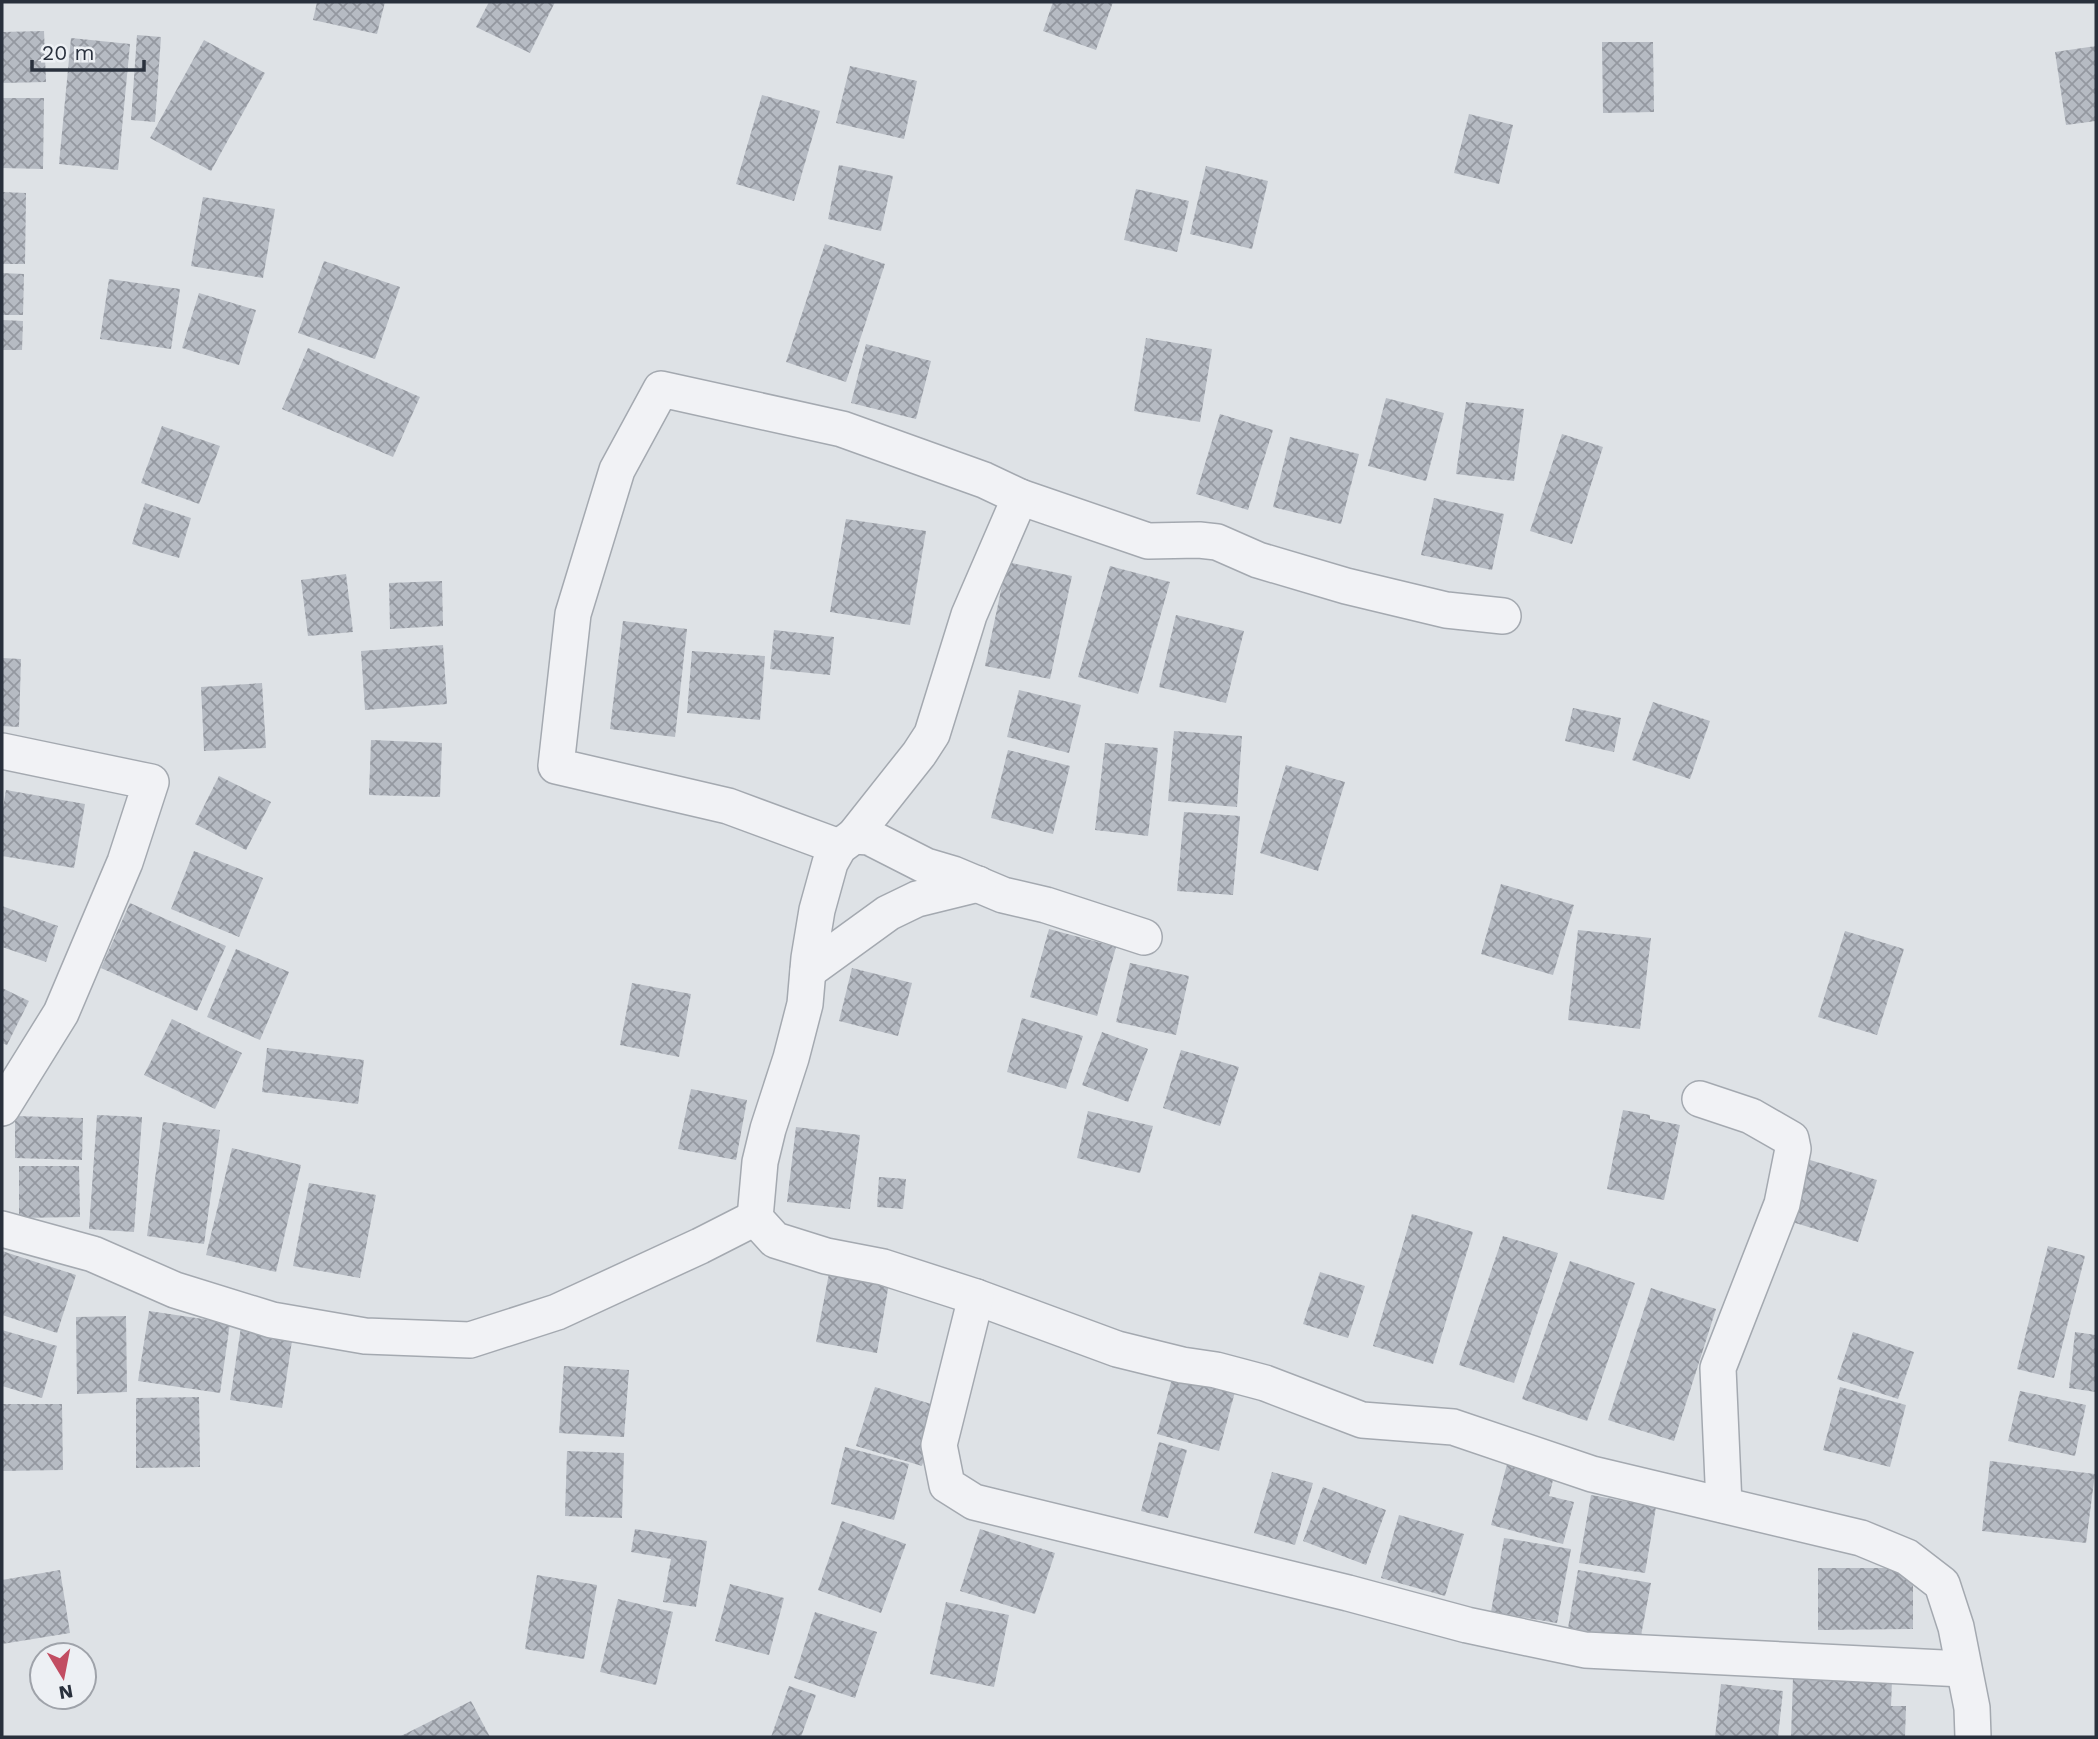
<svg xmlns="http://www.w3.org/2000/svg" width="2098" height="1739" viewBox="0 0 2098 1739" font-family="'Work Sans',sans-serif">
	<defs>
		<pattern id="building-cross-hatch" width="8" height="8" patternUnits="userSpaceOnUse" patternTransform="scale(1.75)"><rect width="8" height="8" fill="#b6bbc3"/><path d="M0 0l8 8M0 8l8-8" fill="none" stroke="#9498a0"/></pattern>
	</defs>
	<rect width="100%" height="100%" fill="#dee2e6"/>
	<g fill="url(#building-cross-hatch)">
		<polygon points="317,2 385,2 377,34 313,20"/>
		<polygon points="489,2 555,2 530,53 476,27"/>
		<polygon points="1053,2 1113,2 1096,50 1043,31"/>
		<polygon points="44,31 46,82 2,83 2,32"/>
		<polygon points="137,35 161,37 155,122 131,120"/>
		<polygon points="71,38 130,44 118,170 59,164"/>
		<polygon points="204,40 265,73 211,171 150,138"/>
		<polygon points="1602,42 1653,42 1654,112 1603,113"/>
		<polygon points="2096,46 2096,121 2066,125 2055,52"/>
		<polygon points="850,66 917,81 904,139 836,123"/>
		<polygon points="762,95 820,111 794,201 736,184"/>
		<polygon points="2,98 44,98 43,169 2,168"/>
		<polygon points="1469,114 1513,125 1499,184 1454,173"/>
		<polygon points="839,165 893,176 881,231 828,219"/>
		<polygon points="1206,166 1268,181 1252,249 1190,234"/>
		<polygon points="1136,189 1189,201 1177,252 1124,240"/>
		<polygon points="2,192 26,193 25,264 2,264"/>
		<polygon points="203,197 275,209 263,278 191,266"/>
		<polygon points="825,244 885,264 846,382 786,362"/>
		<polygon points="324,261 400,287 375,359 298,333"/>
		<polygon points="2,273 24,274 23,315 2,315"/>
		<polygon points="109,279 180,289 171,349 100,339"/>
		<polygon points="199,293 256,310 239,365 182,348"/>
		<polygon points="2,320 23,321 22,350 2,350"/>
		<polygon points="1146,338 1212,349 1200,422 1134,411"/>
		<polygon points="866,344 931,361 916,419 851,403"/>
		<polygon points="308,348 420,397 393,457 282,409"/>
		<polygon points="1386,398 1444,413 1426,481 1368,466"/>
		<polygon points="1466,402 1524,409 1514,481 1456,474"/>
		<polygon points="1220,414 1273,430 1248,510 1196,494"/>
		<polygon points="162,426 220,446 199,504 141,483"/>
		<polygon points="1562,434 1603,447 1572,544 1530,531"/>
		<polygon points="1290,437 1359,454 1341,524 1273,507"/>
		<polygon points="1434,498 1504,514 1492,570 1421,555"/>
		<polygon points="145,503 191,518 179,558 132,544"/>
		<polygon points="846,519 926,531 910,625 830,612"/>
		<polygon points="1007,562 1072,576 1050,679 985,666"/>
		<polygon points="1110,566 1170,582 1138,694 1078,677"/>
		<polygon points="346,574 353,632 308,636 301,580"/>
		<polygon points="442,581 443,626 390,629 389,583"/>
		<polygon points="1176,615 1244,631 1226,703 1159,687"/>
		<polygon points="623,621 687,629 675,737 610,729"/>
		<polygon points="774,630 834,637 830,675 770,669"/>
		<polygon points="443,645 447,704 365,710 361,651"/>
		<polygon points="692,651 765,656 760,720 687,713"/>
		<polygon points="2,658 21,659 19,727 2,726"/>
		<polygon points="262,683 266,748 204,751 201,687"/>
		<polygon points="1019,690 1081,705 1069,753 1007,737"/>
		<polygon points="1653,702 1710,721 1690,779 1632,760"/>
		<polygon points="1573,708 1621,718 1614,752 1565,741"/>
		<polygon points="1174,731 1242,736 1237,807 1168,801"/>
		<polygon points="371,740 442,743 440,797 369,795"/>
		<polygon points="1105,743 1158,748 1148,836 1095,830"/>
		<polygon points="1008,750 1070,766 1053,834 991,818"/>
		<polygon points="1286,765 1345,782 1318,871 1260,853"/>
		<polygon points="219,776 271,802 246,850 195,824"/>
		<polygon points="6,790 85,804 74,868 2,856 2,813"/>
		<polygon points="1184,812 1240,816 1233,895 1177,891"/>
		<polygon points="194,851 263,878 239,937 171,909"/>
		<polygon points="1501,884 1574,905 1553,975 1481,954"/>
		<polygon points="130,903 226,946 197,1011 101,968"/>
		<polygon points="2,906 58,926 46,962 2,947"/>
		<polygon points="1049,929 1116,947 1097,1016 1030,997"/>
		<polygon points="1578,930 1651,938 1640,1029 1568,1020"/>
		<polygon points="1845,931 1904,949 1877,1035 1818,1017"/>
		<polygon points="236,949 289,972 260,1040 207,1017"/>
		<polygon points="1130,963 1189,976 1176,1035 1116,1022"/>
		<polygon points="852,968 912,983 898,1036 839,1021"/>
		<polygon points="632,983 691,994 679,1057 620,1045"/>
		<polygon points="2,988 29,1001 7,1045 2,1043"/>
		<polygon points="1022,1018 1083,1036 1066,1089 1007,1072"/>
		<polygon points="172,1019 242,1053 215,1109 144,1075"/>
		<polygon points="1102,1032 1148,1049 1128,1102 1082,1085"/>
		<polygon points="267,1048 364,1060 358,1104 262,1092"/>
		<polygon points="1181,1050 1239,1067 1220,1126 1163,1108"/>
		<polygon points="691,1089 747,1100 736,1160 678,1149"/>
		<polygon points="1623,1110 1650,1115 1650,1119 1680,1125 1664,1200 1607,1189"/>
		<polygon points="1088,1111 1153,1126 1140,1173 1077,1158"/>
		<polygon points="97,1115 142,1117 134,1232 89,1229"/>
		<polygon points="15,1116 83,1118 82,1160 15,1158"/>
		<polygon points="163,1122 220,1130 204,1244 147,1236"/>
		<polygon points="796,1127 860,1135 850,1209 787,1202"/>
		<polygon points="232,1148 301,1165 276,1272 206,1255"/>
		<polygon points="1810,1160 1877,1180 1858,1242 1792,1222"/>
		<polygon points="19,1166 79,1166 80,1217 19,1218"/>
		<polygon points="879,1177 906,1179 903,1209 877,1207"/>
		<polygon points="309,1183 376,1195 360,1278 293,1266"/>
		<polygon points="1412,1214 1473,1232 1433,1364 1373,1346"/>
		<polygon points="1503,1236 1558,1253 1514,1383 1459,1365"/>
		<polygon points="2048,1246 2085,1256 2054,1378 2017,1369"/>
		<polygon points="2,1251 76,1275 57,1333 2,1315"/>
		<polygon points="1570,1261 1635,1283 1587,1421 1522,1399"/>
		<polygon points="1320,1272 1365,1286 1348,1338 1303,1324"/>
		<polygon points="829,1273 889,1283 877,1353 816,1342"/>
		<polygon points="1651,1288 1716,1309 1674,1441 1608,1420"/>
		<polygon points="149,1311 230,1323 220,1393 138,1381"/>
		<polygon points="126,1316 127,1392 77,1394 76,1317"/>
		<polygon points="241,1327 293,1334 282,1408 230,1400"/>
		<polygon points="2,1330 57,1346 42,1398 2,1386"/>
		<polygon points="1853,1332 1914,1352 1898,1399 1837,1379"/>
		<polygon points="2075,1332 2096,1335 2096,1392 2069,1388"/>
		<polygon points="564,1366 629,1370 624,1437 559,1433"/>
		<polygon points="1174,1371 1236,1388 1219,1451 1157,1434"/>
		<polygon points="875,1387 941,1407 922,1466 856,1446"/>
		<polygon points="1840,1387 1906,1405 1890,1467 1823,1450"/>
		<polygon points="2020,1391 2086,1405 2075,1456 2008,1441"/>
		<polygon points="199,1397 200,1467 136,1468 136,1398"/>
		<polygon points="2,1404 62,1404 63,1470 2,1471"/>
		<polygon points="1159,1442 1187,1450 1168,1518 1141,1511"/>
		<polygon points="845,1447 909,1464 894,1520 831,1504"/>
		<polygon points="567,1451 624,1453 622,1518 565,1516"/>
		<polygon points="1990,1461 2095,1474 2086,1543 1982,1531"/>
		<polygon points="1507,1464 1554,1476 1549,1496 1574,1502 1563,1544 1491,1525"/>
		<polygon points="1272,1472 1313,1483 1295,1545 1254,1533"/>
		<polygon points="1323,1487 1386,1510 1366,1565 1303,1541"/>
		<polygon points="1591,1495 1656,1507 1645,1573 1579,1563"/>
		<polygon points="1399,1515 1464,1534 1445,1596 1381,1578"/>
		<polygon points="842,1521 906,1544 881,1613 818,1590"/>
		<polygon points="635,1529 707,1541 696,1607 663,1602 671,1559 631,1552"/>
		<polygon points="980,1529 1055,1553 1035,1614 960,1591"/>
		<polygon points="1504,1538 1571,1549 1557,1623 1491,1612"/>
		<polygon points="1818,1568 1913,1568 1913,1629 1818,1630"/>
		<polygon points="60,1570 70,1633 2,1644 2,1580"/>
		<polygon points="1578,1570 1651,1583 1640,1641 1568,1628"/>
		<polygon points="537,1575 597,1585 584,1659 525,1649"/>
		<polygon points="730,1584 784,1598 769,1655 715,1641"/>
		<polygon points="618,1599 673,1612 656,1685 600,1672"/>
		<polygon points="946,1602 1009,1615 994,1687 930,1674"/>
		<polygon points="815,1612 877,1632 855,1698 794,1678"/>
		<polygon points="1793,1677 1892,1680 1891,1706 1906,1706 1905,1737 1791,1737"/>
		<polygon points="1721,1684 1783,1691 1778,1737 1715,1737"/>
		<polygon points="789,1686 816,1695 801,1737 771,1737"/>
		<polygon points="471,1701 490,1737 399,1737"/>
	</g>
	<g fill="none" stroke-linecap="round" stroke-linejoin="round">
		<g stroke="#a4a9b0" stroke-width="38">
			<g id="minor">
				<polyline points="1020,497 1148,541 1199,540 1217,542 1258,560 1346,586 1446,610 1503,616"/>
				<polyline points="2,751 151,782 125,862 61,1013 2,1108"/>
				<polyline points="839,847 728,806 556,766 573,614 617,470 661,389 842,429 984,480 1020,497 969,615 932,734 919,754 854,836"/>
				<polyline points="1144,937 1046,905 1003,895 953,874 926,866 869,837 854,836 839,847 830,863 817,910 809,958 805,1004 791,1058 768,1129 760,1162 755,1218 775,1240 826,1256 883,1267 976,1297 1117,1349 1182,1365 1216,1370 1265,1383 1362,1420 1453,1427 1592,1474 1861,1538 1907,1557 1942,1584 1956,1627 1972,1708 1973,1737"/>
				<polyline points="808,971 888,913 917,899 978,884"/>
				<polyline points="1700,1099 1751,1116 1791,1139 1793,1149 1782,1204 1718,1368 1724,1505"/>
				<polyline points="2,1229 93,1254 175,1290 272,1320 365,1336 470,1340 557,1312 700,1246 755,1218"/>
				<polyline points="976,1297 939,1445 947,1485 974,1502 1348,1593 1467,1625 1585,1650 1963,1669"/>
			</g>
		</g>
		<use href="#minor" stroke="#f1f2f5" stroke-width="35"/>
	</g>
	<rect width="2098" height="1739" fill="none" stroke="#29303c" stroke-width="7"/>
	<g transform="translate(63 1676) rotate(170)"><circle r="33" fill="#edf0f4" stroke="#9fa3aa" stroke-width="2"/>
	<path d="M0-5L12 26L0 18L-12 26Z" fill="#c24d62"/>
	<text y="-10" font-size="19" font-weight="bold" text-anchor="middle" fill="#29303c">N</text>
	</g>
	<path d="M32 60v10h112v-10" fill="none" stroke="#29303c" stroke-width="3.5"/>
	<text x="42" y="60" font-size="21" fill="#29303c" stroke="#edf0f4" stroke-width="5" paint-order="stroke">20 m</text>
</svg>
